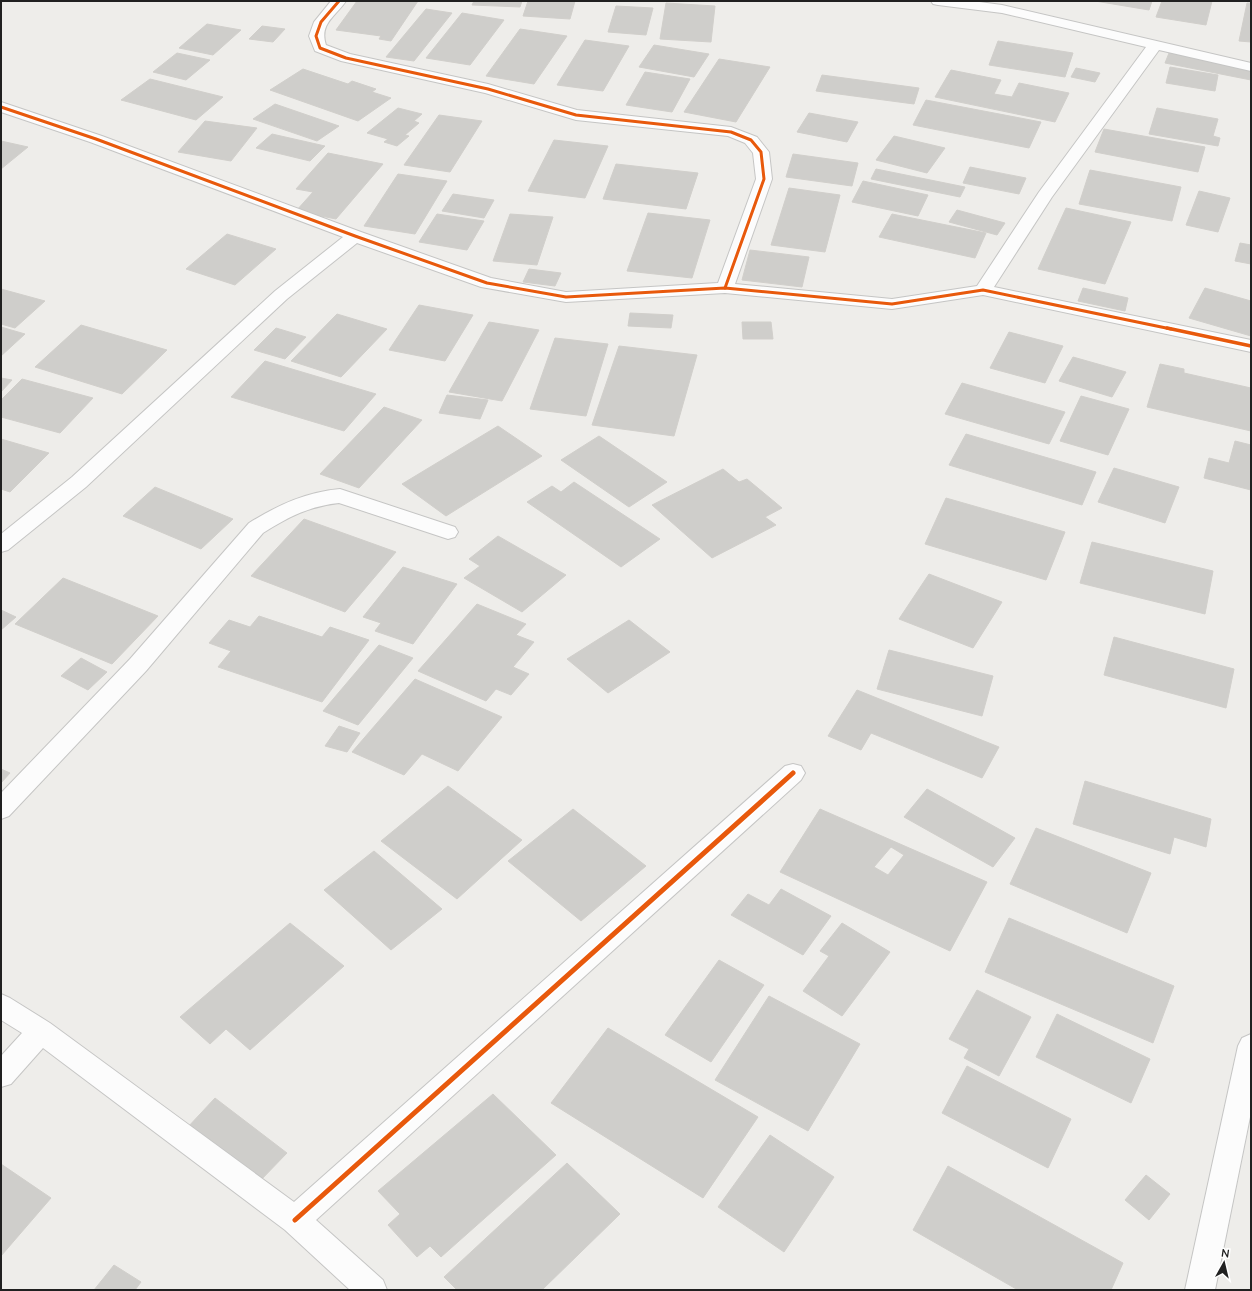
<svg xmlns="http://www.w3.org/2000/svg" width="1252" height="1291" viewBox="0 0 1252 1291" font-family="'Nunito Sans',sans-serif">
	<rect width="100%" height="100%" fill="#eeedea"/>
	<g fill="#cfcecb" stroke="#d1cfcb" fill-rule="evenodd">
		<polygon points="357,1 418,1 391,41 379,39 381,36 336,30"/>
		<polygon points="474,1 522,1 520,7 472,5"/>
		<polygon points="528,1 575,1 570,19 523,16"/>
		<polygon points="1095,1 1152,1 1149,10"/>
		<polygon points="1162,1 1212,1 1206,25 1156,17"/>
		<polygon points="666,3 715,6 711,42 660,39"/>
		<polygon points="1247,3 1251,3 1251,42 1239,41"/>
		<polygon points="616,6 653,8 646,35 608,32"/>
		<polygon points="426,9 452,13 414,61 386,57"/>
		<polygon points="462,13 504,20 470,65 426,58"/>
		<polygon points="207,24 241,30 213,55 179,48"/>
		<polygon points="262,26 285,29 273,42 249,39"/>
		<polygon points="520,29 567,36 534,84 486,76"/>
		<polygon points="585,40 629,46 603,91 557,85"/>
		<polygon points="998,41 1073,53 1065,77 989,65"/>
		<polygon points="654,45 709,54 694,77 639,67"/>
		<polygon points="177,53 210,60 186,80 153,72"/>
		<polygon points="1169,53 1251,69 1251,80 1165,63"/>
		<polygon points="719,59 770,67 736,122 684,112"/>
		<polygon points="1170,67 1218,75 1215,91 1166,83"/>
		<polygon points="1076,68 1100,73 1095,82 1071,77"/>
		<polygon points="303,69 348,84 352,81 376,89 372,92 391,98 358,121 270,90"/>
		<polygon points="951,70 1001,80 994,94 1012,97 1019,83 1069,93 1055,122 935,97"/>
		<polygon points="645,72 690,79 672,112 626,105"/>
		<polygon points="822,75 919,88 914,104 816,91"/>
		<polygon points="150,79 223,97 196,120 121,100"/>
		<polygon points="926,100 1041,122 1029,148 913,125"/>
		<polygon points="275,104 339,126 317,141 253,119"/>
		<polygon points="398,108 422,114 414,121 419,123 405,135 409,136 397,146 384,142 388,139 367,133"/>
		<polygon points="1157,108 1218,119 1213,136 1220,138 1218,146 1149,134"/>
		<polygon points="809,113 858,122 847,142 797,132"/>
		<polygon points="439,115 482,121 450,172 404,165"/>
		<polygon points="205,121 257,128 231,161 178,152"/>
		<polygon points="1104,129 1205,147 1198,172 1095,152"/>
		<polygon points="272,134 325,146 310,161 256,148"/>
		<polygon points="894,136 945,148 927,173 876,160"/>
		<polygon points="554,140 608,146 585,198 528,191"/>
		<polygon points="1,141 28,147 1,169"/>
		<polygon points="328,153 383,164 336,219 296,211 313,192 296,189"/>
		<polygon points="793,154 858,163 852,186 786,177"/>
		<polygon points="616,164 698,173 686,209 603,199"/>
		<polygon points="970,167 1026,178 1019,194 963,183"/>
		<polygon points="876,169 965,187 960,197 871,179"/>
		<polygon points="1090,170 1181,187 1172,221 1079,204"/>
		<polygon points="398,174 447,181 415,234 364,226"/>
		<polygon points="863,181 928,195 918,216 852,202"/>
		<polygon points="789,188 840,195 825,252 771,245"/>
		<polygon points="1199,191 1230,198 1218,232 1186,225"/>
		<polygon points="453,194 494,200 484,218 442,211"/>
		<polygon points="1066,208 1131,222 1105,284 1038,269"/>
		<polygon points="957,210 1005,223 997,235 949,222"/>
		<polygon points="648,213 710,220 692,278 627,271"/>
		<polygon points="437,214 484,221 467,250 419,242"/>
		<polygon points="510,214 553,217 537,265 493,261"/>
		<polygon points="892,214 986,233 975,258 879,237"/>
		<polygon points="227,234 276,249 235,285 186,269"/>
		<polygon points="1240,243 1251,245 1251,264 1235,261"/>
		<polygon points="750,250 809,257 802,287 742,280"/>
		<polygon points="529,269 561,273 555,286 523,282"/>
		<polygon points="1083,288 1128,298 1125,311 1078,301"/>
		<polygon points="1205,288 1251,301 1251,336 1189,318"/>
		<polygon points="1,289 45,301 15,328 1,324"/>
		<polygon points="419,305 473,315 445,361 389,350"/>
		<polygon points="630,313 673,315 671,328 628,326"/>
		<polygon points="337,314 387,329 341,377 291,361"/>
		<polygon points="489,322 539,330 502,401 449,392"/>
		<polygon points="742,322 771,322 773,339 743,339"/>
		<polygon points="81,325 167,350 122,394 35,367"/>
		<polygon points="1,327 25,334 1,356"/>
		<polygon points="276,328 306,337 285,359 254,350"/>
		<polygon points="1009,332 1063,346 1045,383 990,368"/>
		<polygon points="555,338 608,344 586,416 530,409"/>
		<polygon points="619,346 697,355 674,436 592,425"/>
		<polygon points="1073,357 1126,372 1112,397 1059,381"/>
		<polygon points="265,361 376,394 344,431 231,397"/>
		<polygon points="1160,364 1184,369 1184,373 1251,388 1251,431 1147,407"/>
		<polygon points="1,378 12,380 1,392"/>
		<polygon points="22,379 93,398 60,433 1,417 1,400"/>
		<polygon points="962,383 1065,412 1049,444 945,414"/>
		<polygon points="447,395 488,400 480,419 439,413"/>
		<polygon points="1081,396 1129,409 1108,455 1060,441"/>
		<polygon points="384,407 422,420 359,488 320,474"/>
		<polygon points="498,426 542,456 446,516 402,484"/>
		<polygon points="966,434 1096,472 1082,505 949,465"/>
		<polygon points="599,436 667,482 629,507 561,460"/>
		<polygon points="1,439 49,453 10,492 1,489"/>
		<polygon points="1235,441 1251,445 1251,490 1204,478 1209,458 1229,463"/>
		<polygon points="1114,468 1179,487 1165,523 1098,502"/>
		<polygon points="723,469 739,482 747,479 782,508 765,517 776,525 712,558 652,505"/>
		<polygon points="574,482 660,539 621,567 527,502 552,486 561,492"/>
		<polygon points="155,487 233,519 201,549 123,516"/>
		<polygon points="946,498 1065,532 1046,580 925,544"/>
		<polygon points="304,519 396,552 345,612 251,576"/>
		<polygon points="498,536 566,575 522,612 464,578 480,566 469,559"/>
		<polygon points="1092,542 1213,571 1205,614 1080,583"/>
		<polygon points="403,567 457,584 413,644 375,631 381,623 363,617"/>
		<polygon points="929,574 1002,602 973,648 899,619"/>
		<polygon points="63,578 158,616 112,664 15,624"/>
		<polygon points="477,604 526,624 516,635 534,642 513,667 529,674 511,695 496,689 486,701 418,671"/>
		<polygon points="1,610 16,617 1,630"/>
		<polygon points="259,616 322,637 330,627 369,640 322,702 218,667 231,651 209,643 229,620 250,627"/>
		<polygon points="629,620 670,652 608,693 567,659"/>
		<polygon points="1114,637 1234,669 1226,708 1104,675"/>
		<polygon points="379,645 413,658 358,725 323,711"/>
		<polygon points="889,650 993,676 982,716 877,689"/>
		<polygon points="81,658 107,672 88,690 61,676"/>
		<polygon points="415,679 502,717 458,771 422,754 404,775 352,752"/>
		<polygon points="857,690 999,747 982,778 871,733 861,750 828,736"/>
		<polygon points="339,726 360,733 347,752 325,746"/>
		<polygon points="1,769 10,773 1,783"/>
		<polygon points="1085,781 1211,819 1206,847 1174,837 1170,854 1073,824"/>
		<polygon points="448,786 522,840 457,899 381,841"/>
		<polygon points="927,789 1015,838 993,867 904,817"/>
		<polygon points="573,809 646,866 581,921 508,861"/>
		<path d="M 820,809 L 987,882 L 950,951 L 780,872 ZM 891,847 L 904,855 L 888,875 L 874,867 Z"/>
		<polygon points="1036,828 1151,873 1127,933 1010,884"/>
		<polygon points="374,851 442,909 391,950 324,890"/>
		<polygon points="781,889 831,916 803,955 731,915 748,894 769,905"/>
		<polygon points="1009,918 1174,986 1153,1043 985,972"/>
		<polygon points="290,923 344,966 250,1050 226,1029 210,1044 180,1017"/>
		<polygon points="842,923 890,952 842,1016 803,991 829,956 820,951"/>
		<polygon points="719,960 764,985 711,1062 665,1035"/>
		<polygon points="977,990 1031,1017 999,1076 964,1058 969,1049 949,1039"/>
		<polygon points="769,996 860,1044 808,1131 715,1080"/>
		<polygon points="1057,1014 1150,1059 1131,1103 1036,1057"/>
		<polygon points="608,1028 758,1117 703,1198 551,1103"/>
		<polygon points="967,1066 1071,1119 1048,1168 942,1113"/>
		<polygon points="493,1094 556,1155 441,1257 430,1246 417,1257 388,1225 400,1214 378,1191"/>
		<polygon points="215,1098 287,1153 258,1183 187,1128"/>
		<polygon points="770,1135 834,1177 784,1252 718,1207"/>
		<polygon points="567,1163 620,1214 542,1290 457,1290 444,1277"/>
		<polygon points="1,1164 51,1198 1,1256"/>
		<polygon points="948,1166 1123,1263 1111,1290 1018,1290 913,1230"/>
		<polygon points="1146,1175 1170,1194 1149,1220 1125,1200"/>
		<polygon points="114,1265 141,1282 135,1290 94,1290"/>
	</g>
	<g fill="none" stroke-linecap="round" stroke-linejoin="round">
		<g stroke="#c5c5c4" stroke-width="2">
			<g id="minor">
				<path d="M 331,1 L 346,1 C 335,17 319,24 326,45 L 350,54 L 488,84 L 577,110 L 731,127 L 757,137 L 769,152 L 772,179 L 735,284 L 892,299 L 977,286 L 1039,192 L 1146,47 L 1002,13 L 938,5 L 933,4 L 931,1 L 972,1 L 1002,5 L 1251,63 L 1251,71 L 1159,50 L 1052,197 L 994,287 L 1251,340 L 1251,352 L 983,295 L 892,309 L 725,293 L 566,302 L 481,287 L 357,243 L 287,299 L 86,487 L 8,550 L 1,552 L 1,534 L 72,477 L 275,291 L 343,237 L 90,142 L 1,112 L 1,102 L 102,136 L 361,232 L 491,278 L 566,292 L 718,283 L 756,179 L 753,153 L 745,143 L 728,136 L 576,120 L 485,93 L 341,61 L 315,51 L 309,36 L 314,22 Z"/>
				<path d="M 340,489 L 455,527 L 458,532 L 455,537 L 448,539 L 339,503 C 310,506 288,517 263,533 L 146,671 L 9,816 L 1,819 L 1,793 L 130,659 L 249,523 C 278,505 306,492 340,489 Z"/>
				<polygon points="793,764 801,766 805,773 801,780 316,1220 383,1280 387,1290 350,1290 285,1230 43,1048 11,1084 1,1087 1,1056 22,1033 1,1020 1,994 10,998 50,1023 294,1202 785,766"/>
				<polygon points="1251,1034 1251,1112 1215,1290 1185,1290 1238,1046 1242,1038"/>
			</g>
		</g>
		<use href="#minor" fill="#fcfcfc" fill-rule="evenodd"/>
		<g stroke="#fff" stroke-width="5">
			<g id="cycleway-far2">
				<polyline points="339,1 321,22 316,36 320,48 346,58 488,89 576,115 731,132 751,140 761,152 764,179 725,288"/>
				<polyline points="1,107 96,139 355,236 487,283 566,297 725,288 892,304 983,290 1171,329"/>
			</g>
		</g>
		<g stroke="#fff" stroke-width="6">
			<polyline id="cycleway-far1" points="1167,328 1251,346"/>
		</g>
		<g stroke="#fff" stroke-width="8">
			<polyline id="cycleway" points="295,1220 793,773"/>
		</g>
		<use href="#cycleway-far2" stroke="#e8590c" stroke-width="3"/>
		<use href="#cycleway-far1" stroke="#e8590c" stroke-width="3.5"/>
		<use href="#cycleway" stroke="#e8590c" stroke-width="5"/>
	</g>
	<rect width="1252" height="1291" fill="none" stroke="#202020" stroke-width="4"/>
	<g transform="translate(1224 1263) rotate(8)" stroke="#ffffff" stroke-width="3" paint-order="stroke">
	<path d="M0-3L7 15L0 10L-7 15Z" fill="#202020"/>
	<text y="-6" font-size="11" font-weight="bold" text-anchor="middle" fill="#202020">N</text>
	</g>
</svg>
